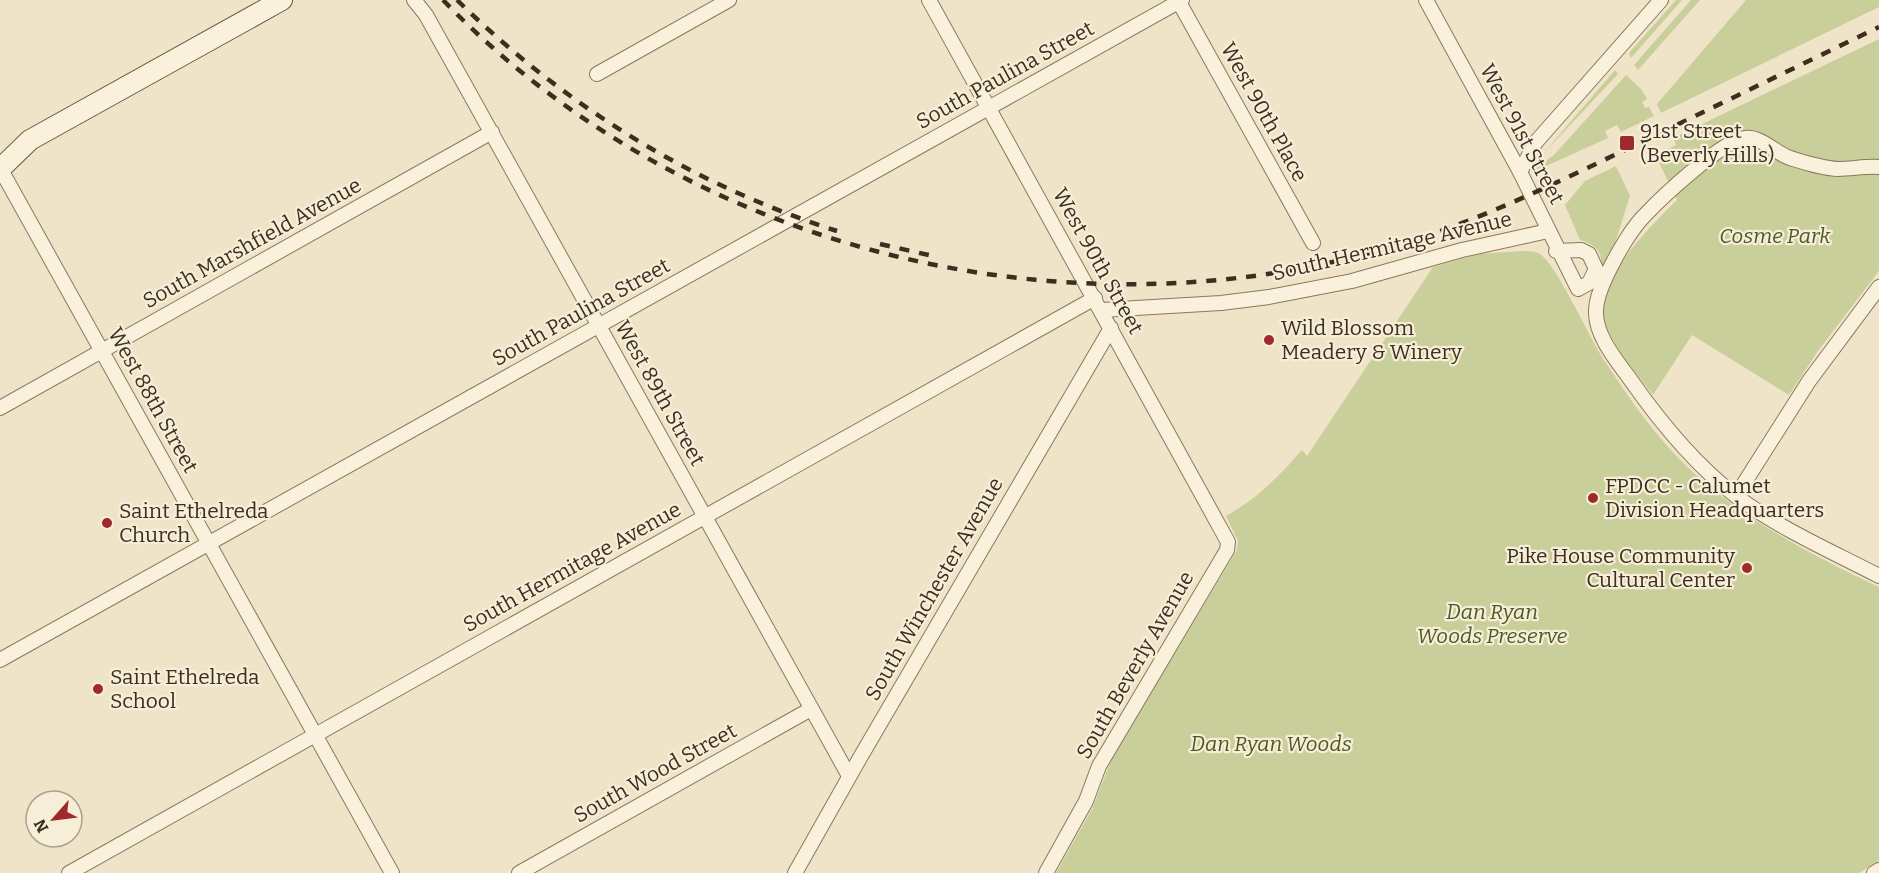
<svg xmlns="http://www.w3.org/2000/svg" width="1879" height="873" viewBox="0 0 1879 873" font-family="Bitter,serif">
	<rect width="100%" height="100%" fill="#f0e4c8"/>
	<g fill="#c9cf9b">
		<polygon points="1676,0 1682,0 1631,58 1629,53"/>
		<polygon points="1691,0 1700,0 1638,70 1634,65"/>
		<polygon points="1746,0 1879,0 1879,7 1661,113 1657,104"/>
		<path d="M 1879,39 L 1879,271 L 1818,351 L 1789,395 L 1692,335 L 1653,395 C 1637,374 1606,338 1602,312 C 1598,279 1654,222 1677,200 L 1657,158 L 1658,154 L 1676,145 L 1673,138 Z"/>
		<polygon points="1615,70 1618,74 1542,155"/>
		<polygon points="1626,75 1642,90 1647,99 1642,102 1645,108 1649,107 1654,116 1621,132 1617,125 1605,131 1608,138 1535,171 1534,169 1554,155"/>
		<path d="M 1616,166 L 1630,196 L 1617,237 L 1601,275 C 1603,257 1601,246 1580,240 L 1565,205 L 1585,181 Z"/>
		<path d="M 1523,251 C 1528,251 1535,251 1540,254 C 1558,266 1590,340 1606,363 C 1625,392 1645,421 1668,447 C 1725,510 1803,551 1879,587 L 1879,861 L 1859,873 L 1056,873 L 1092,809 L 1112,758 L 1237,550 L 1238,541 L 1226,516 C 1257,499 1279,476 1302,450 L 1307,456 L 1433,267 L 1478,254 Z"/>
	</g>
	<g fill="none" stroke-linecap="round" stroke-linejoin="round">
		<g stroke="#8d765c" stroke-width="16">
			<g id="street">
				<polyline points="414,0 426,15 849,776"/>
				<polyline points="929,0 1228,542 1227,550 1099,766 1086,801 1046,873"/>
				<polyline points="1426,0 1520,172 1578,289 1589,283 1596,269 1589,254 1581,250 1556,251"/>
				<polyline points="1179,2 1313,243"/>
				<polyline points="597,74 729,0"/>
				<path d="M 1879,167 C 1865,166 1852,169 1838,169 C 1821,168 1806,163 1790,158 C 1775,153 1761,136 1745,138 C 1723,140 1662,197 1645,215 C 1628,232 1596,287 1596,311 C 1595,335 1616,360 1630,379 C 1660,422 1694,464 1736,496 C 1780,529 1831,551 1879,576"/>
				<polyline points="0,168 392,873"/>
				<polyline points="1520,172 1536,142 1661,0"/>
				<polyline points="1102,310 1221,303 1269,297 1352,281 1462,250 1548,231"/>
				<polyline points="0,408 492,132"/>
				<polyline points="1736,496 1809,381 1879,287"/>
				<polyline points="0,660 1182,0"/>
				<polyline points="69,873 1095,298"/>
				<polyline points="519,873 811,709"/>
				<polyline points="795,873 861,756 1111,328"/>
				<polyline points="1874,873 1879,870"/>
			</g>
		</g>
		<g stroke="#6f573f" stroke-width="22">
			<polyline id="secondary" points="0,169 30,140 282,0"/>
		</g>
		<use href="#street" stroke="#faf1dc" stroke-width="14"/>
		<use href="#secondary" stroke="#faf1dc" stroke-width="20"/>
		<g stroke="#3d2e20" stroke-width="4.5" stroke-dasharray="10 10" stroke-linecap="butt">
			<path d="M 443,0 C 679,245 1050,341 1377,251 C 1466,227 1548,187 1631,147 C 1714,107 1796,67 1879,27"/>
			<path d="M 457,0 C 565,106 693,185 837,231"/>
			<polyline points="880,244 933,256"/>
		</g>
	</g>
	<g fill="#9e2a2b" stroke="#f7eed8" stroke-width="2">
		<rect x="1619" y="135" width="16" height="16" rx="3"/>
		<circle cx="1269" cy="340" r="6"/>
		<circle cx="1593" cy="498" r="6"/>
		<circle cx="107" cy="523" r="6"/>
		<circle cx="1747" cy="568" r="6"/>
		<circle cx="98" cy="689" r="6"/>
	</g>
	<g text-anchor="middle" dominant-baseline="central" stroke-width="4.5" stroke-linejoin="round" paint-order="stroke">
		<g font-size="21" fill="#3d2e20" stroke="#f7eed8">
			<text transform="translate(1005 75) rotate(-29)">South Paulina Street</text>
			<text transform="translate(1264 112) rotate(61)">West 90th Place</text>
			<text transform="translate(1522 134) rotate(62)">West 91st Street</text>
			<text transform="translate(252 243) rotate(-29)">South Marshfield Avenue</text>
			<text transform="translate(1392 246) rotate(-13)">South Hermitage Avenue</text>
			<text transform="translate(1098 261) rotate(61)">West 90th Street</text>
			<text transform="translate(581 312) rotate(-29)">South Paulina Street</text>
			<text transform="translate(660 393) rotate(61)">West 89th Street</text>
			<text transform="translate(153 400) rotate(61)">West 88th Street</text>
			<text transform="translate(572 567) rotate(-29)">South Hermitage Avenue</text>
			<text transform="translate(934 589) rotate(-60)">South Winchester Avenue</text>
			<text transform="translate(1135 665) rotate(-60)">South Beverly Avenue</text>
			<text transform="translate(655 773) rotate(-29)">South Wood Street</text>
		</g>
		<g font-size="21" fill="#3d2e20" stroke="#f7eed8" text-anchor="start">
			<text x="1640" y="131">91st Street<tspan x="1640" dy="24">(Beverly Hills)</tspan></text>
			<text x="1281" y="328">Wild Blossom<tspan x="1281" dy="24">Meadery &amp; Winery</tspan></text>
			<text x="1605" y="486">FPDCC - Calumet<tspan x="1605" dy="24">Division Headquarters</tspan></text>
			<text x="119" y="511">Saint Ethelreda<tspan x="119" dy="24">Church</tspan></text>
			<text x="1735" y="556" text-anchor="end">Pike House Community<tspan x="1735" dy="24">Cultural Center</tspan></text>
			<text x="110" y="677">Saint Ethelreda<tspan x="110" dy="24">School</tspan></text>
		</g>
		<g font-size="21" font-style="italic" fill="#4d5a26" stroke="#f7eed8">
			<text x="1775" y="236">Cosme Park</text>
			<text x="1492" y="612">Dan Ryan<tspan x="1492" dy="24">Woods Preserve</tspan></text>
			<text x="1271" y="744">Dan Ryan Woods</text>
		</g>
	</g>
	<g transform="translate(54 819) rotate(242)"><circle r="28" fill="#f7eed8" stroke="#ada18e" stroke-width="1.5"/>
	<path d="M0-4.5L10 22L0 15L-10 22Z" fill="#9e2a2b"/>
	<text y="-9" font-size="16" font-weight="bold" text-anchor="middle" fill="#3d2e20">N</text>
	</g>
</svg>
